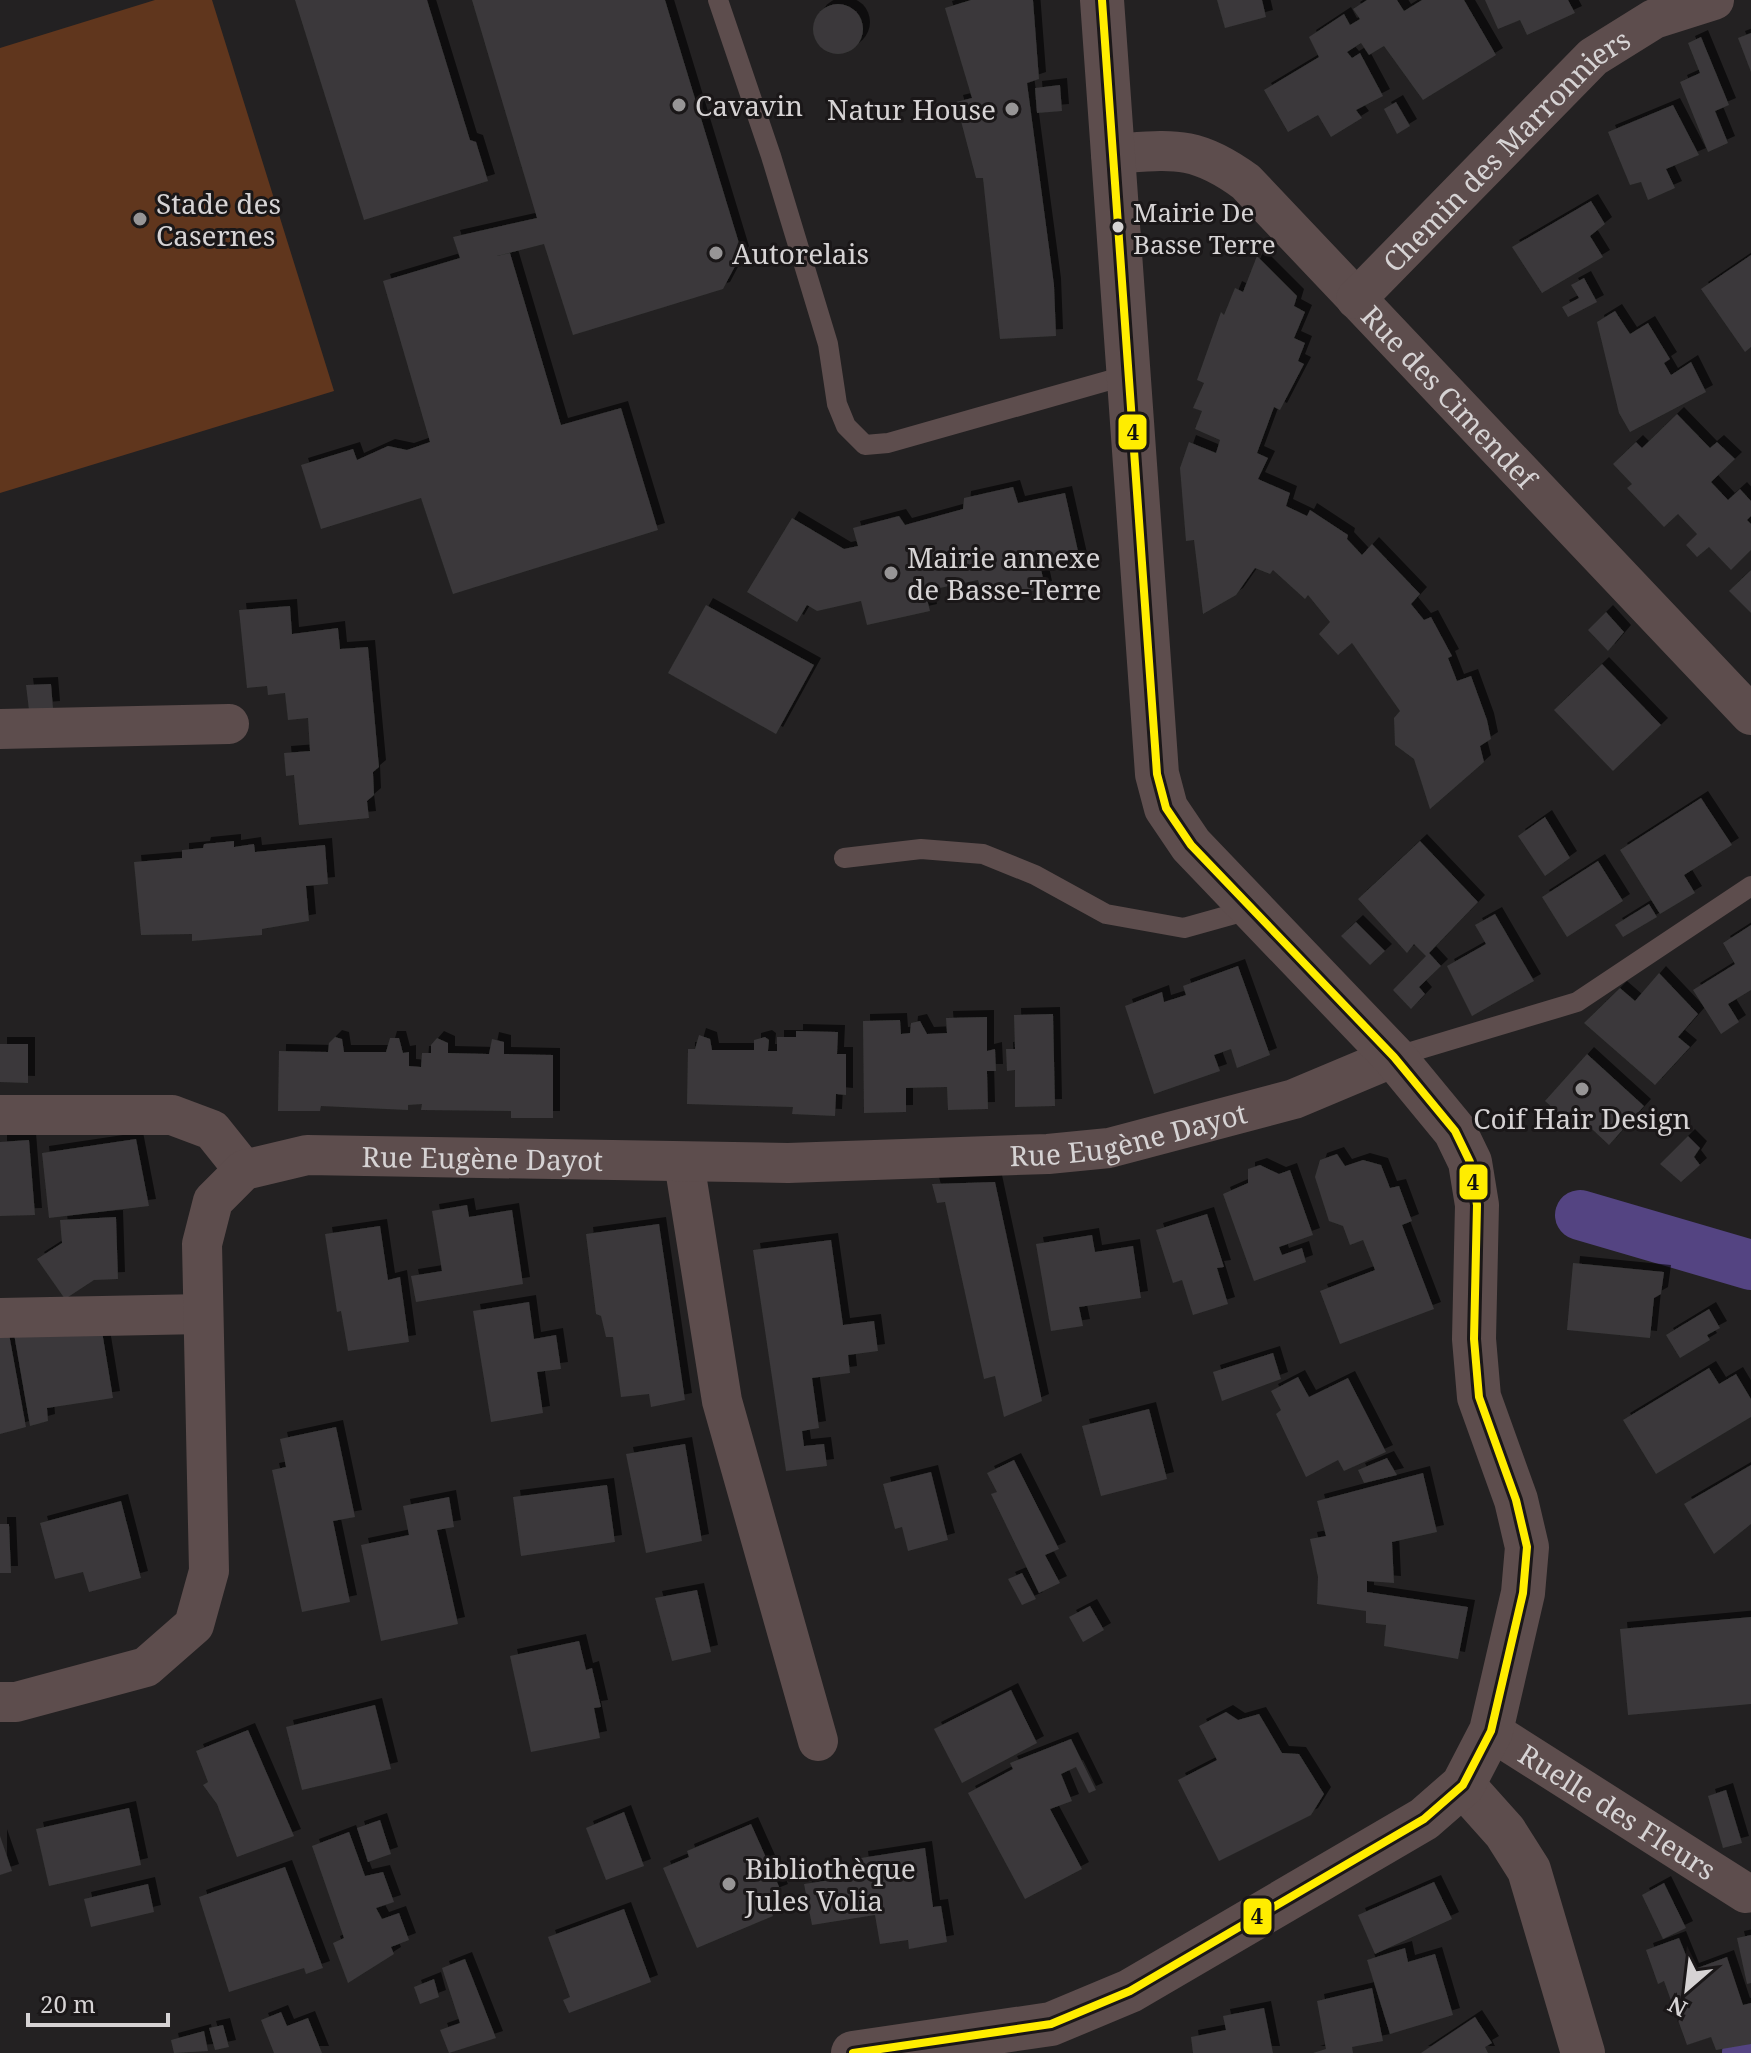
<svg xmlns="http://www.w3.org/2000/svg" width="1751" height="2053" viewBox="0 0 1751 2053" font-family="'Noto Serif',serif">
	<defs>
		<filter id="shadow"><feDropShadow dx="7" dy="-7" stdDeviation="0" flood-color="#0009"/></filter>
	</defs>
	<rect width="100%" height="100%" fill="#232122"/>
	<polygon fill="#60361d" points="155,0 212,0 334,391 0,493 0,48"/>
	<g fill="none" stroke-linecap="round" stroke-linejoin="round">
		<g stroke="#544482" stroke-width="50">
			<polyline points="1580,1215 1751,1265"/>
			<polyline points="1747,2053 1751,2052"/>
		</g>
	</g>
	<g fill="#3a393a" filter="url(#shadow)">
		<polygon points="295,0 427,0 470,140 476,142 488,181 364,220"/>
		<polygon points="472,0 665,0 742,253 723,289 573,335 544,244 497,256 510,253 561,425 621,408 658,530 453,594 421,498 321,529 301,465 353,449 357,460 388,446 407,450 430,442 383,281 460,258 453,237 537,218"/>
		<polygon points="971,0 1033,0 1039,79 1027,83 1054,285 1056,336 1000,339 983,178 976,178 956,102 972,98 945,8"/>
		<polygon points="1217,0 1262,0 1266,17 1225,28"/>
		<polygon points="1367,0 1397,0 1404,11 1422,0 1464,0 1496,55 1423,100 1384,46 1369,55 1361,43 1347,52 1352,58 1360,53 1383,96 1356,110 1362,118 1331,137 1318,115 1288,132 1264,90 1319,57 1309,37 1344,14 1350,25 1360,19 1353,9"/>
		<polygon points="1485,0 1568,0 1575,13 1527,35 1520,20 1498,29"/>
		<circle cx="838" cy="29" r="25"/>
		<polygon points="1751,33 1751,72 1738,38"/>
		<polygon points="1701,37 1729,105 1715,111 1728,143 1708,152 1680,82 1700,73 1688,43"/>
		<polygon points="1060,85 1062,111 1037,113 1035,88"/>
		<polygon points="1396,102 1410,126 1397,134 1384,109"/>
		<polygon points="1673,105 1699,155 1666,169 1675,188 1648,200 1641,182 1630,185 1608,132"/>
		<polygon points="1591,201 1605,224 1590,236 1603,257 1542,293 1512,247"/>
		<polygon points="1751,255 1751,347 1745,352 1701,289"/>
		<polygon points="1257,256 1297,296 1294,306 1305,312 1294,338 1305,343 1298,361 1304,364 1280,410 1274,407 1257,453 1268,458 1258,479 1290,493 1286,506 1307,516 1310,510 1348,535 1347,539 1362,555 1372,544 1420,594 1411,604 1424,620 1431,617 1452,656 1448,658 1457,681 1471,676 1487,720 1491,739 1480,746 1484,762 1430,809 1414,759 1395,745 1394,718 1400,711 1352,643 1338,655 1319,634 1330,622 1308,595 1305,599 1273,570 1270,574 1255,568 1236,595 1203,614 1194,540 1186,541 1180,468 1189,442 1216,453 1220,440 1195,429 1202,411 1193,408 1204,383 1197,380 1221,312 1224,315 1235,288 1243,292"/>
		<polygon points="1584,278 1597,302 1568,317 1562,307 1579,298 1571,285"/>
		<polygon points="1615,311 1630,334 1648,323 1670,359 1664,363 1671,375 1691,362 1706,392 1630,432 1619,413 1597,322"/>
		<polygon points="1677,414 1710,448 1717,442 1735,459 1711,482 1728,500 1740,489 1751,501 1751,516 1747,520 1751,524 1751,550 1731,570 1709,547 1697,557 1686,545 1697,534 1678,514 1664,527 1627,488 1632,484 1613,464 1636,442 1642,448"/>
		<polygon points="1013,487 1018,503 1065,493 1080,560 1041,569 1045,588 984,602 978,580 925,591 930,611 867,625 861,601 817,611 807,605 797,622 747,592 792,518 844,549 858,546 853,528 899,516 905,525 963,509 964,498"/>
		<polygon points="1751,570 1751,613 1729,591"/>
		<polygon points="706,605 814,665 776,734 668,673"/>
		<polygon points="290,606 292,634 338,628 340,649 368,647 379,767 373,772 374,795 367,801 369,818 299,825 294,775 286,776 284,753 310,751 308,718 288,720 285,693 268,695 267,686 247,688 239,610"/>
		<polygon points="1606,612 1624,632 1608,651 1588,630"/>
		<polygon points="1602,664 1661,725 1613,771 1554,710"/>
		<polygon points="51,684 53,708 29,710 26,685"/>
		<polygon points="1701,798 1732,845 1684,875 1695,893 1660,914 1620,850"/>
		<polygon points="1545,817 1570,858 1545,876 1518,836"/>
		<polygon points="234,841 234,847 254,844 255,852 325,845 328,884 306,886 309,921 262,929 262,935 192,941 192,934 141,935 134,862 182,858 182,850 203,848 204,844"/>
		<polygon points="1420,841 1478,902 1429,953 1441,966 1419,987 1425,994 1411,1009 1393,990 1426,956 1414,944 1407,953 1358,899"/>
		<polygon points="1598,861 1623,901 1567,937 1542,897"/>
		<polygon points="1649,904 1657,917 1623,937 1615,925"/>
		<polygon points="1495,914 1534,981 1472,1016 1447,966 1486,944 1475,925"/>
		<polygon points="1356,922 1385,951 1370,965 1341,936"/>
		<polygon points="1751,925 1751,990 1728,1004 1739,1022 1721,1034 1693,990 1735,964 1723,943"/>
		<polygon points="1238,966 1270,1055 1237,1068 1231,1049 1214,1055 1220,1071 1154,1094 1125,1006 1162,992 1164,1002 1186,995 1183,986"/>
		<polygon points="1659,973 1698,1014 1678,1037 1690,1047 1655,1085 1584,1023 1620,988 1635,1001"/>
		<polygon points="1053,1014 1055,1106 1015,1107 1015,1070 1007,1071 1006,1049 1015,1049 1014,1015"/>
		<polygon points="987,1017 987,1051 995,1049 996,1071 987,1071 988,1109 948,1110 947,1087 906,1088 906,1112 864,1113 863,1021 900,1020 901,1034 910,1033 911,1023 920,1021 927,1034 947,1033 946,1018"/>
		<polygon points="796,1031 838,1032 837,1054 846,1054 846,1095 836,1094 835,1116 792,1114 793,1107 687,1104 688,1049 695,1049 699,1035 710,1039 712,1050 754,1050 754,1040 765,1037 769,1040 768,1051 777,1051 777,1037 796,1037"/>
		<polygon points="335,1037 342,1039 344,1052 386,1052 390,1038 399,1038 403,1053 409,1052 409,1066 421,1067 422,1053 431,1053 431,1045 437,1038 448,1043 448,1053 489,1054 492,1039 504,1042 504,1054 553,1055 553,1118 511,1118 511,1111 421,1110 422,1104 408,1105 408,1110 321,1106 320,1111 278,1111 279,1051 328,1052 329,1043"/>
		<polygon points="0,1044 28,1044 28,1083 0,1082"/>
		<polygon points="1587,1054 1644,1106 1609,1145 1578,1116 1571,1124 1545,1101"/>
		<polygon points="1688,1136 1700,1148 1694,1157 1700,1165 1681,1182 1660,1164"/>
		<polygon points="136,1139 149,1206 49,1218 42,1153"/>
		<polygon points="29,1140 35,1215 0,1216 0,1142"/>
		<polygon points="1337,1154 1345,1166 1363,1160 1381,1165 1390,1188 1399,1186 1412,1221 1402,1225 1434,1309 1340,1344 1320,1291 1375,1270 1363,1240 1350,1245 1343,1226 1329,1221 1315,1177 1320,1160"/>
		<polygon points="1260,1165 1279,1174 1290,1170 1313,1235 1279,1247 1282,1255 1302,1248 1306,1262 1254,1281 1223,1194 1248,1183 1248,1169"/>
		<polygon points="995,1182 1042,1401 1004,1417 995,1376 984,1379 945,1202 937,1203 932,1184"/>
		<polygon points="467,1205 469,1217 512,1210 523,1284 416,1302 411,1276 442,1271 432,1211"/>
		<polygon points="1207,1214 1224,1267 1217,1268 1228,1304 1193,1315 1182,1280 1173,1283 1156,1230"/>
		<polygon points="116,1217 118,1279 94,1280 65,1299 37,1259 62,1243 60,1220"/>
		<polygon points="659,1224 685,1400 651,1407 649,1394 621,1397 613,1337 606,1337 601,1316 596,1314 586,1234"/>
		<polygon points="380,1226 388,1280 400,1277 409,1342 348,1351 341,1311 337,1312 325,1234"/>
		<polygon points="1092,1235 1095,1252 1133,1246 1141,1298 1079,1307 1083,1326 1051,1331 1036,1244"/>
		<polygon points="831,1240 843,1325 874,1321 878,1351 848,1355 850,1373 812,1378 819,1428 802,1431 804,1446 824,1444 827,1466 786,1471 753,1250"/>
		<polygon points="1573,1263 1664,1272 1661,1294 1654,1298 1650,1338 1567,1330"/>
		<polygon points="529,1302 534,1339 556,1335 561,1369 537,1372 543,1413 491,1422 473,1311"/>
		<polygon points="1709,1309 1720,1328 1707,1335 1710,1340 1680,1358 1666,1335"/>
		<polygon points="0,1331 9,1334 26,1427 0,1434"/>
		<polygon points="102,1331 113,1398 47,1408 48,1421 30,1426 14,1334"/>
		<polygon points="1273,1353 1281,1379 1222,1401 1213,1372"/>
		<polygon points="1709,1368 1719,1384 1736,1374 1751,1399 1751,1417 1656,1474 1623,1420"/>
		<polygon points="1298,1377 1309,1397 1348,1378 1386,1452 1344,1471 1338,1460 1306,1477 1276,1414 1281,1410 1271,1391"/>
		<polygon points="1149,1409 1167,1479 1101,1496 1082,1426"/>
		<polygon points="336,1427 355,1517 333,1521 350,1602 302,1612 272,1470 286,1467 280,1439"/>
		<polygon points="685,1444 702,1541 646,1553 626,1454"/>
		<polygon points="1387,1458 1397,1475 1364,1483 1358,1470"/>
		<polygon points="1014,1460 1059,1549 1045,1555 1060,1583 1039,1593 991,1494 997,1492 987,1473"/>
		<polygon points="1751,1465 1751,1524 1714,1554 1684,1504"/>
		<polygon points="931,1472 948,1540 908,1551 902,1527 895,1529 883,1484"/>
		<polygon points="1423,1473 1437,1532 1392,1542 1394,1583 1367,1581 1367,1592 1468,1607 1458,1659 1384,1646 1386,1625 1366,1623 1366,1611 1317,1604 1318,1577 1310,1539 1326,1536 1317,1501"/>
		<polygon points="607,1485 615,1542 521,1556 513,1497"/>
		<polygon points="449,1497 454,1527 437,1530 458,1624 381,1641 361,1545 409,1535 403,1506"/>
		<polygon points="121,1501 141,1578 89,1592 83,1572 55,1579 40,1523"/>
		<polygon points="0,1524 9,1524 11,1573 0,1573"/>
		<polygon points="1022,1573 1036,1599 1022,1605 1008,1579"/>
		<polygon points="697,1590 711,1652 672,1661 655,1598"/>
		<polygon points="1090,1606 1104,1630 1083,1642 1069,1617"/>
		<polygon points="1751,1617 1751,1704 1628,1715 1620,1629"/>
		<polygon points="579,1641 586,1670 592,1668 601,1707 594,1708 600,1738 531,1752 510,1656"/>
		<polygon points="1011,1690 1037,1743 962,1783 934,1729"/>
		<polygon points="375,1705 391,1769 302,1790 286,1727"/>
		<polygon points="1226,1712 1238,1720 1259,1714 1282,1753 1299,1754 1324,1794 1311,1815 1219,1861 1178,1780 1217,1760 1199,1726"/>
		<polygon points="248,1730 294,1836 237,1857 217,1804 203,1785 208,1782 196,1751"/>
		<polygon points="1071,1739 1096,1790 1089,1793 1076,1767 1061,1774 1072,1801 1050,1809 1082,1869 1025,1899 968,1793 1013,1769 1010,1763"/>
		<polygon points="1726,1790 1742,1843 1723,1848 1708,1796"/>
		<polygon points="129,1808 141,1865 49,1886 36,1829"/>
		<polygon points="624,1812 644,1866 606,1880 586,1828"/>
		<polygon points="380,1820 391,1854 368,1862 357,1828"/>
		<polygon points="751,1824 781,1891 766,1897 773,1916 697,1948 663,1868 689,1857 687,1851"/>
		<polygon points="349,1832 365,1876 383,1872 394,1902 376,1908 382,1919 399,1913 409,1940 391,1947 394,1954 348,1983 333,1943 344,1938 312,1846"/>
		<polygon points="0,1836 12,1871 0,1875"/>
		<polygon points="925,1848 933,1907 941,1906 947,1942 909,1949 908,1940 880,1944 875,1915 812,1925 804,1884 863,1875 861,1858"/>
		<polygon points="285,1867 323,1968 306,1974 304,1968 229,1992 199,1897"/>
		<polygon points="1434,1882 1452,1919 1375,1954 1358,1915"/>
		<polygon points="1664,1883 1686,1928 1663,1939 1642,1895"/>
		<polygon points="148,1884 154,1912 91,1927 84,1899"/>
		<polygon points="624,1909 651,1982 569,2013 563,2000 570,1997 548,1937"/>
		<polygon points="1751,1935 1751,1983 1747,1984 1737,1938"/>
		<polygon points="1679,1938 1692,1970 1727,1957 1743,2005 1751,2003 1751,2044 1716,2050 1711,2037 1687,2045 1664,1981 1658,1984 1646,1950"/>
		<polygon points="1405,1948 1408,1962 1435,1954 1453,2015 1390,2034 1367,1960"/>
		<polygon points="465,1959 496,2038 449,2053 440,2030 460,2023 442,1968"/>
		<polygon points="434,1979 439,1997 420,2004 414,1987"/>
		<polygon points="1372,1988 1383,2041 1352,2047 1353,2053 1313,2053 1326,2049 1317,2001"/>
		<polygon points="1264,2008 1273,2053 1193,2053 1191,2037 1226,2030 1223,2016"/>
		<polygon points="281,2012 287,2026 308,2018 322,2053 274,2053 261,2020"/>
		<polygon points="1475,2017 1492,2043 1485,2047 1488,2053 1421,2053"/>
		<polygon points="223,2025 229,2047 215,2050 209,2028"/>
		<polygon points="204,2031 208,2051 174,2053 171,2040"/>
	</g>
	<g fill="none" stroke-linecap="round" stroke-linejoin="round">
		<g stroke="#5d4d4d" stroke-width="20">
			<polyline points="718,0 771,156 828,344 837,404 846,426 865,445 888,443 1128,375"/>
			<polyline points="844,858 921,849 983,854 1035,875 1106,914 1184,928 1252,909"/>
			<polyline points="1394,1057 1577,1002 1751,886"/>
		</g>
		<g stroke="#5d4d4d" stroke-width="40">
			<path id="s1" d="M 1111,154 C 1172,150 1194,144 1246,182 L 1751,715"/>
			<path id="s2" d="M 1356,299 L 1593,57 L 1654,19 L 1714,0"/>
			<polyline points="0,729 229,724"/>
			<polyline points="0,1115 172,1115 212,1130 244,1170"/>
			<polyline points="684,1162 722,1401 818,1741"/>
			<polyline points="0,1318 203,1314"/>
			<path id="s3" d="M 0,1702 L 16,1702 L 146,1667 L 194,1625 L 209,1571 L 202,1244 L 213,1201 L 244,1170 L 307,1155 L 788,1163 L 1048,1154 L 1109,1148 L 1294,1099 L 1394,1057"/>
			<path id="s4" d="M 1491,1731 L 1746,1893"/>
		</g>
		<g stroke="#5d4d4d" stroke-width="44">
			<polyline points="1463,1785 1505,1832 1529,1870 1583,2053"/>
			<polyline points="853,2053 1051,2024 1130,1991 1424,1819 1463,1785 1491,1731 1523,1593 1527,1547 1516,1500 1479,1397 1474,1339 1477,1205 1470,1162 1455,1131 1394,1057 1191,845 1166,808 1157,774 1102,0"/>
		</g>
		<g stroke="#1a1718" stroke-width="14">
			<polyline id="bus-1" points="853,2053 1051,2024 1130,1991 1424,1819 1463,1785 1491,1731 1523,1593 1527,1547 1516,1500 1479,1397 1474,1339 1477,1205 1470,1162 1455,1131 1394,1057 1191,845 1166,808 1157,774 1102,0"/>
		</g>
		<use href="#bus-1" stroke="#ffed00" stroke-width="8"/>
	</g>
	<g fill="#979596" stroke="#1a1718" stroke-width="3">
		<circle cx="679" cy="105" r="8"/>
		<circle cx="1012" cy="109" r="8"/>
		<circle cx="140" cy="219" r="8"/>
		<circle cx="716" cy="253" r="8"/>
		<circle cx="891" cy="573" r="8"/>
		<circle cx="1582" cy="1089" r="8"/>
		<circle cx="729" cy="1884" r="8"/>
	</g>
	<circle fill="#d6d3d4" stroke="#1a1718" stroke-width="3" cx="1118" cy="227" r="7"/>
	<g text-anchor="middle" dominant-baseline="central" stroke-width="6" stroke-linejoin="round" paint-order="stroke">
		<g font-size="26" fill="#d6d3d4" stroke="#1a1718" text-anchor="start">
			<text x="1133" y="212">Mairie De<tspan x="1133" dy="32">Basse Terre</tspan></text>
		</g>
		<g font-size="28" fill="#d6d3d4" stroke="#1a1718" text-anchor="start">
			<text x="695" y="105">Cavavin</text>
			<text x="996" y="109" text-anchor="end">Natur House</text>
			<text x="156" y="203">Stade des<tspan x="156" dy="32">Casernes</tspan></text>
			<text x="732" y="253">Autorelais</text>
			<text x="907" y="557">Mairie annexe<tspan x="907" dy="32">de Basse-Terre</tspan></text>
			<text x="1582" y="1118" text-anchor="middle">Coif Hair Design</text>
			<text x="745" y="1868">Bibliothèque<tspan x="745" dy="32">Jules Volia</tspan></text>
		</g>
		<g font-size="28" fill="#d6d3d4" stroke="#1a1718">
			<text stroke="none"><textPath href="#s2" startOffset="212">Chemin des Marronniers</textPath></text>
			<text stroke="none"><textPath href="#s1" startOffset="438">Rue des Cimendef</textPath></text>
			<text stroke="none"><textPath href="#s3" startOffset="1574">Rue Eugène Dayot</textPath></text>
			<text stroke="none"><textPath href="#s3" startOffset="926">Rue Eugène Dayot</textPath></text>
			<text stroke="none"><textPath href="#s4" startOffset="150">Ruelle des Fleurs</textPath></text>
		</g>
	</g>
	<g stroke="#1a1718" stroke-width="3">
		<rect x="1117" y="413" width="31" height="38" rx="8" fill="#ffed00"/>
		<rect x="1458" y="1163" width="31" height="38" rx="8" fill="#ffed00"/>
		<rect x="1242" y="1897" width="31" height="39" rx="8" fill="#ffed00"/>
	</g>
	<g font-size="22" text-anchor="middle" font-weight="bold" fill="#111">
		<text x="1133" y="440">4</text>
		<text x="1473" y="1190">4</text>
		<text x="1257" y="1924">4</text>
	</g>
	<g transform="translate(1687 1989) rotate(208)" stroke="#1a1718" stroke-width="6" paint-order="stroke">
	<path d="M0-6L14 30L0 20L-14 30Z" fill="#d6d3d4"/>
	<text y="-12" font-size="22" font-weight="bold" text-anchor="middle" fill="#d6d3d4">N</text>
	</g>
	<path d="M28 2013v12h140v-12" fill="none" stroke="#d6d3d4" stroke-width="4"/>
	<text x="40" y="2013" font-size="24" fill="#d6d3d4" stroke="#1a1718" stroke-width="6" paint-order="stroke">20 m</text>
</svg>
